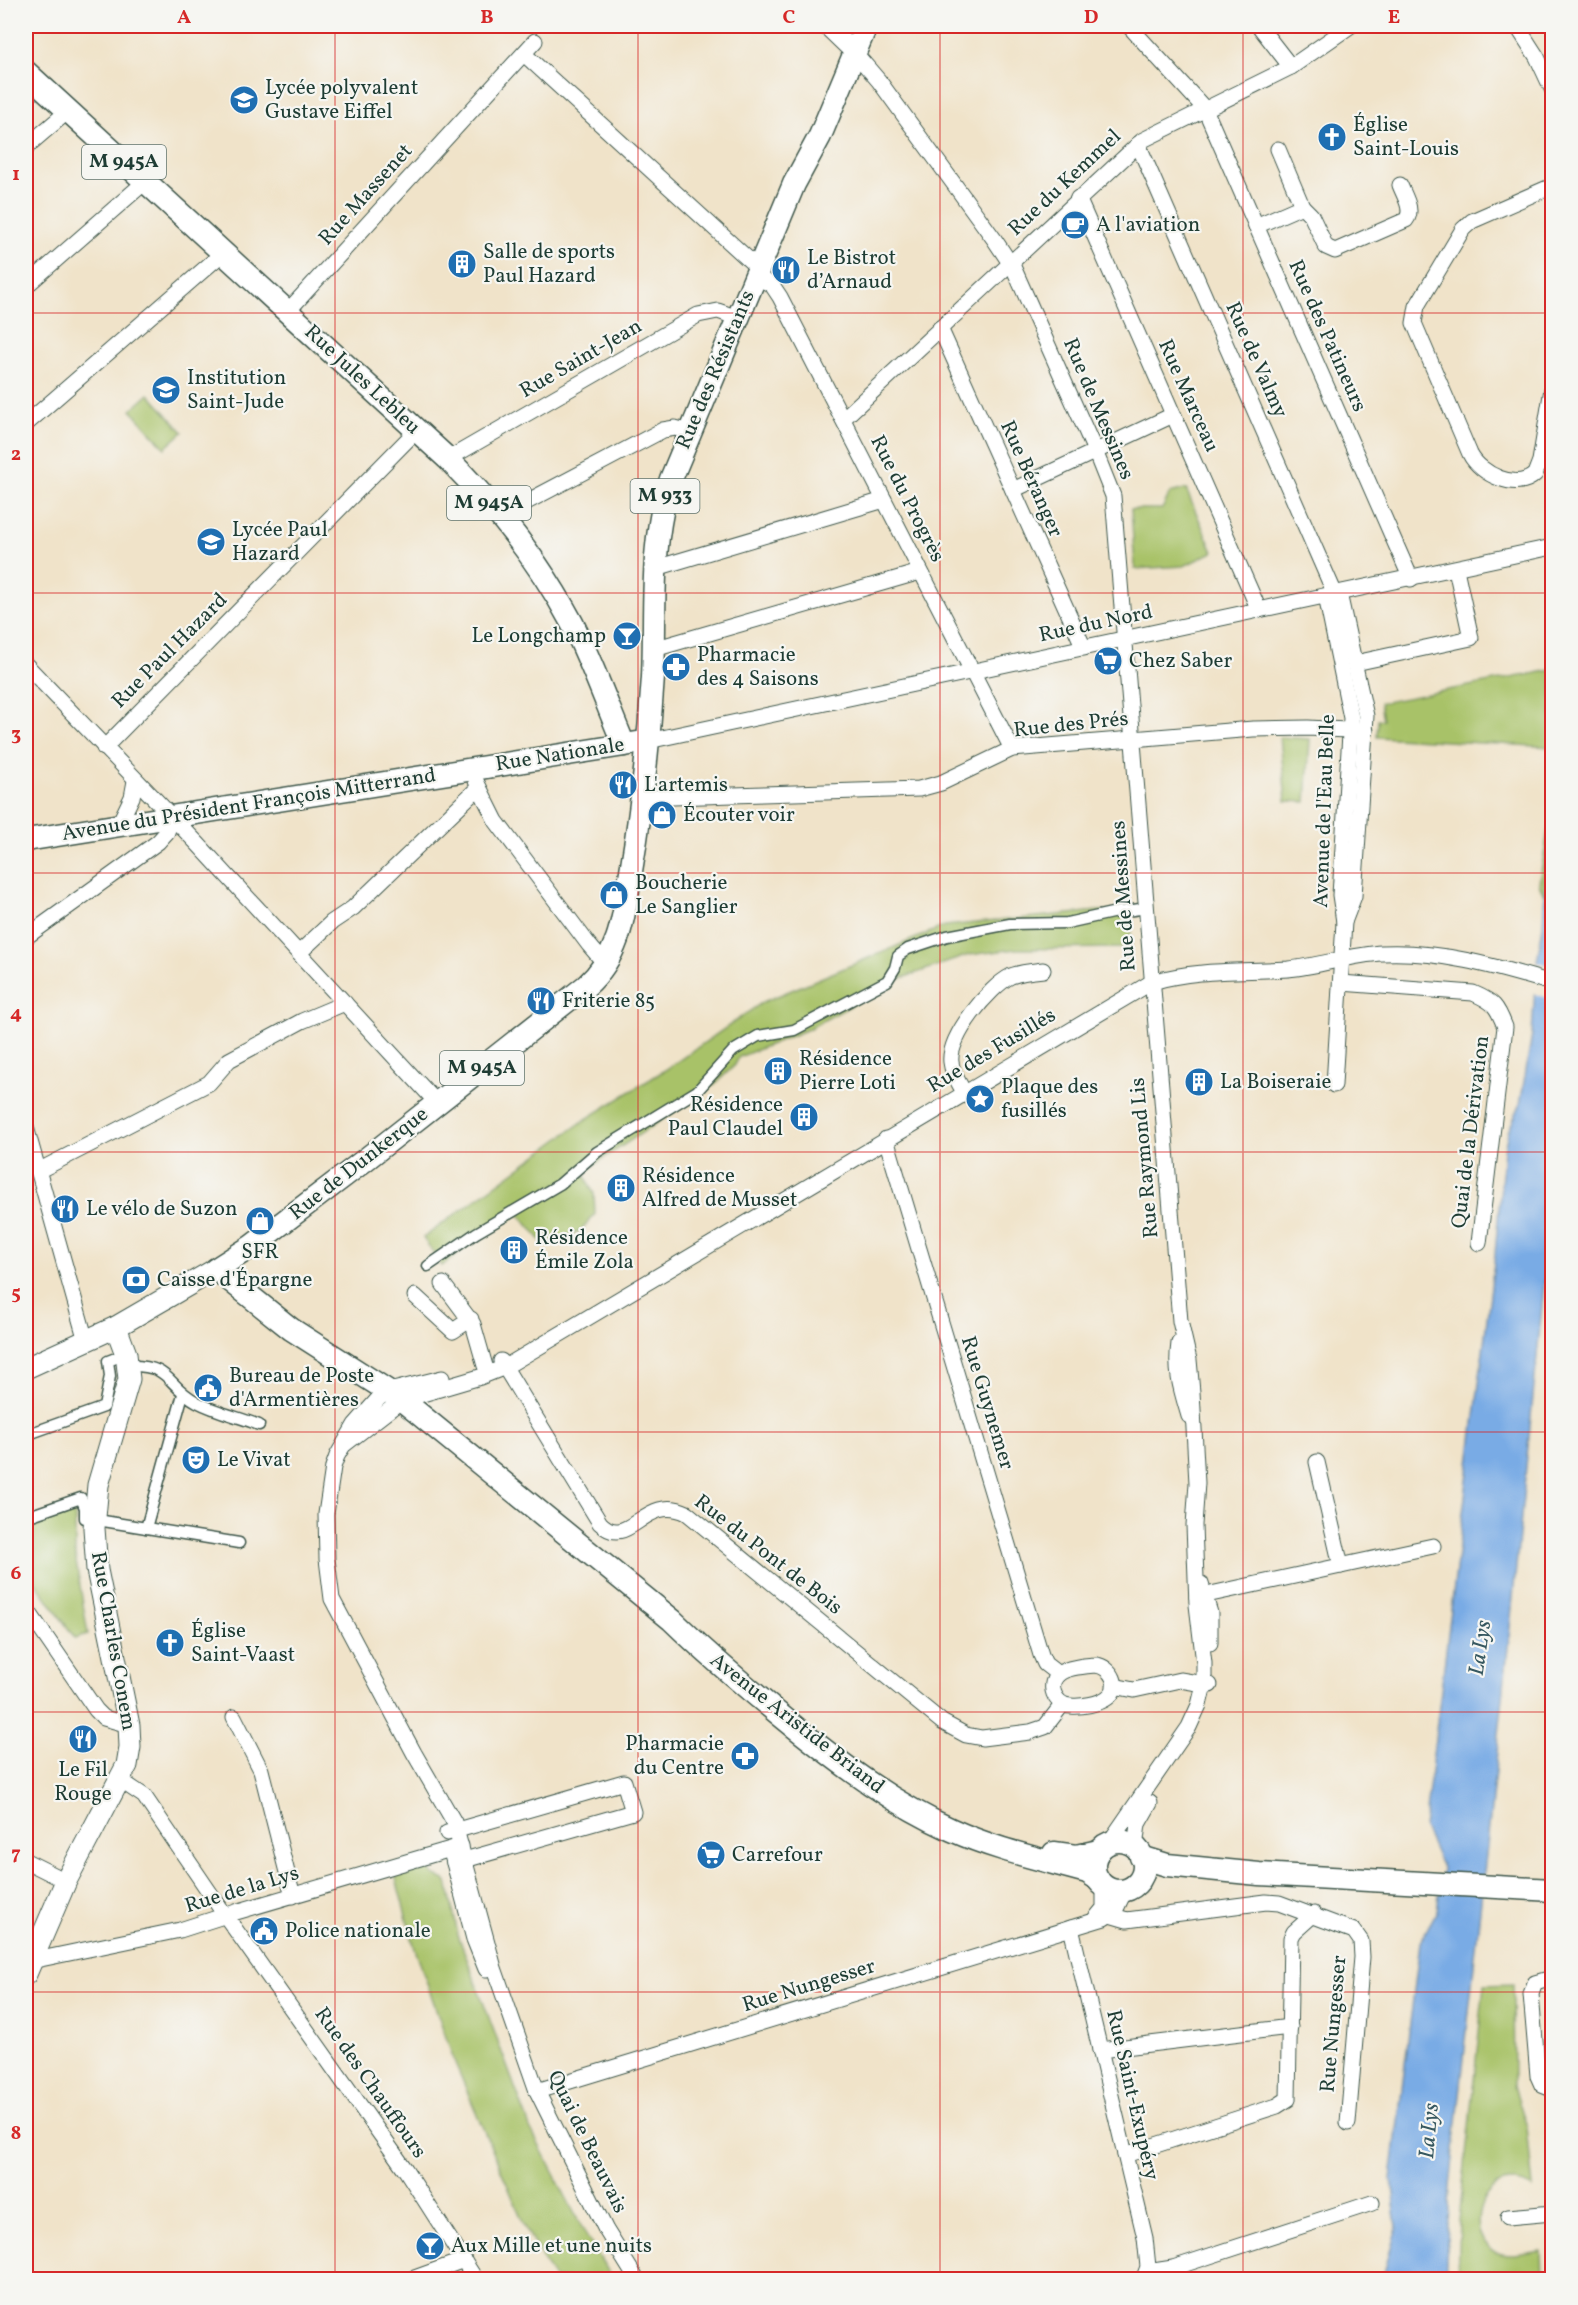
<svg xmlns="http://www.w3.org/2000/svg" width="1578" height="2305" viewBox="0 0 1578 2305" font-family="Vollkorn,serif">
	<rect width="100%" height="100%" fill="#f6f6f2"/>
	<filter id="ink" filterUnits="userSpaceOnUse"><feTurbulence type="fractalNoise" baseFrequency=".0167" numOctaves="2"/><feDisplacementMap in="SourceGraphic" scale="12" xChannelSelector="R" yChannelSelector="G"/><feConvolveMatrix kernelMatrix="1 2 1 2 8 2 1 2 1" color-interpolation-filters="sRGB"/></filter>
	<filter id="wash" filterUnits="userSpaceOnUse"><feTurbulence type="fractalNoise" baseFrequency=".008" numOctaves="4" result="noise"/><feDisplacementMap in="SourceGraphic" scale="24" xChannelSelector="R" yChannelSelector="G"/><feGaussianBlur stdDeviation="1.35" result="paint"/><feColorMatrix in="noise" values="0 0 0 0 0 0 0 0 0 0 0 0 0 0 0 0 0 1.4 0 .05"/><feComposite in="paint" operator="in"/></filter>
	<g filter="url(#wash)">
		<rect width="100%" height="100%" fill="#f0e3c9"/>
		<g fill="#a8c268" stroke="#64804e" stroke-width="1.5">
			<polygon points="149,394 183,432 165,448 131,410"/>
			<polygon points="1186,489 1213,552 1184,566 1135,569 1131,509 1162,509 1170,493"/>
			<polygon points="1552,670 1552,747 1377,737 1378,719 1383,720 1380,703"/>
			<polygon points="1280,737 1310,739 1306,802 1286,801"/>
			<polygon points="1552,810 1552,959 1552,915 1539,883"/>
			<polygon points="1130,910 1131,948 1016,949 969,955 899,979 806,1030 739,1057 735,1065 714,1085 583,1172 594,1194 595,1214 579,1232 543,1243 519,1214 483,1233 442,1266 423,1238 586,1119 665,1070 763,1002 945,926 1098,911"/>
			<polygon points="75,1508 75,1555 88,1634 75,1638 26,1569 26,1524"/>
			<polygon points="426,1864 433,1875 447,1881 458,1935 531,2130 588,2239 613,2279 554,2279 527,2231 455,2063 415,1949 395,1875"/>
			<path d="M 1513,1984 L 1514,2086 L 1527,2127 L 1533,2188 C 1476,2158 1457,2252 1508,2255 C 1518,2256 1531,2252 1541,2251 L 1542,2279 L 1457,2279 L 1459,2221 L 1484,1985 Z"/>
		</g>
		<polygon fill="#79abe5" stroke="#4c748c" stroke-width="1.5" points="1552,828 1552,1206 1503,1697 1450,2187 1445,2279 1384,2279 1384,2273 1397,2227 1391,2179 1420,1942 1437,1911 1442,1868 1424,1828 1495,1254 1504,1150 1508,1132 1520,1105 1532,1035 1536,967 1543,926 1547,856"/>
		<polygon fill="#f0e3c9" points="1534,961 1552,966 1552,999 1531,993"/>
	</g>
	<g filter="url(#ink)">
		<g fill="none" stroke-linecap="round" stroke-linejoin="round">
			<g stroke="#3e564a" stroke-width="13">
				<g id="pedestrian">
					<polyline points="428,1266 476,1233 560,1184 597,1152 697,1091 733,1051 758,1036 794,1030 887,981 895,968 898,956 908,949 947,936 1010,924 1067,923 1112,913 1147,908"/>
					<path d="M 129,1366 C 173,1365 165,1385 197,1402 C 216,1412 239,1417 259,1425"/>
					<polyline points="26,1435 104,1407 110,1376 108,1361 126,1354"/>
					<polyline points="26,1517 81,1498 85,1508 85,1518 239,1543"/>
					<polyline points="146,1528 183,1394"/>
				</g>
			</g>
			<g stroke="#3e564a" stroke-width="17">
				<g id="minor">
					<polyline points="1129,26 1205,109 1411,579"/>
					<polyline points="1259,26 1291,67"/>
					<polyline points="1517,26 1537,57 1552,89"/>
					<polyline points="855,53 879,81 994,239 1014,269 1095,451 1113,496 1180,1321 1189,1360 1192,1392 1197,1483 1194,1525 1197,1605 1204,1663 1204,1685 1199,1705 1189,1727 1109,1843"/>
					<polyline points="524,54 759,269"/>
					<polyline points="1138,144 1335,594"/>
					<polyline points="26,147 68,111"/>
					<path d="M 1552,186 L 1472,221 L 1463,229 L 1417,306 L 1414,323 L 1470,454 C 1480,474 1517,492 1535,474 L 1540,461 L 1552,389"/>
					<polyline points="1078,198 1259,610"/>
					<path d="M 1302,206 L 1311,215 L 1326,247 L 1335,251 L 1406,220 C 1414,210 1404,196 1400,185"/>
					<polyline points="1256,226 1302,206 1278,149"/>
					<polyline points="755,276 772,285 780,297 1012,749"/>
					<polyline points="26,286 146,181"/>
					<polyline points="288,311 535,41"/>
					<polyline points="940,328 1084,648"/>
					<polyline points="843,419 1143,140 1291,67 1350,26"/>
					<polyline points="26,424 224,252"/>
					<polyline points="448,459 698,315 718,311 738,318"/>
					<polyline points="1013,490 1173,415"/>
					<polyline points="500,516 663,430 675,428 690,432"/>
					<polyline points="656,568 884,500"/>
					<polyline points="1339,593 1366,716 1354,896 1344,922"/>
					<polyline points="1326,596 1351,718 1340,895 1344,922 1334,1085"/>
					<polyline points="654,649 920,572"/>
					<polyline points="1355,663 1471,638 1456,569"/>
					<polyline points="26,665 198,844 437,1103"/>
					<polyline points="648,741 1552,547"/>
					<polyline points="104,748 417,430"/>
					<polyline points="476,781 496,821 589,945 606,965"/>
					<polyline points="643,798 919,789 941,783 1012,749 1253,729 1308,728 1366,731"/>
					<polyline points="118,826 132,797 135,781"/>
					<polyline points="26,937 158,842 167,832 172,817"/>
					<polyline points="299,953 332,922 353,908 478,788"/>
					<path d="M 1341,983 L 1473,993 C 1494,1002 1497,1006 1505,1027 L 1479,1243"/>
					<path d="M 964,1092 C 959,1083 952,1073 951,1062 C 948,1037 989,987 1011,976 C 1021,972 1033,971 1043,970"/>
					<polyline points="26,1127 86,1341"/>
					<polyline points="886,1139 1041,1655 1045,1664 1058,1674"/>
					<polyline points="38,1171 209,1083 229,1060 302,1021 345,1003"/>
					<polyline points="443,1284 473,1324 485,1366"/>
					<polyline points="415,1296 453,1331 471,1319"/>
					<path d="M 1179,1343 C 1175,1372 1181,1389 1189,1416"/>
					<path d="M 501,1361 L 600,1523 C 629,1552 644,1492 687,1513 L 942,1722 L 966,1735 L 982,1738 L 1030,1732 L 1045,1727 L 1062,1705"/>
					<polyline points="442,1378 389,1391 379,1398 355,1425 337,1456 333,1467 326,1514 327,1559 332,1599 414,1753 454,1822 494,1968 537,2091 606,2230 637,2280"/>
					<path d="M 345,1444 L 402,1400 L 480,1377 L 505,1367 L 1152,982 C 1195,969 1243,972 1288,969 C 1320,966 1350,955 1382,953 C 1441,950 1497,967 1552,983"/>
					<polyline points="1317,1462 1341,1566"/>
					<polyline points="1201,1584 1210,1613 1210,1643"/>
					<polyline points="1197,1597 1433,1546"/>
					<polyline points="26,1608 96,1710 104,1718 129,1725"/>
					<path d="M 1096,1665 C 1111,1667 1123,1687 1107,1698 C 1099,1704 1081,1707 1071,1706 C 1055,1706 1045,1683 1060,1673 C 1068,1667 1086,1666 1096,1665 Z"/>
					<polyline points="1114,1686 1134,1690 1180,1680 1210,1685"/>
					<polyline points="234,1717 261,1770 293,1896"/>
					<polyline points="120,1780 144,1796 225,1915 405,2169 476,2280"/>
					<polyline points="447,1833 624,1782 633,1812 454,1863"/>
					<polyline points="1135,1848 1138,1824 1150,1803"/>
					<polyline points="452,1855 474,1939 486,1969"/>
					<polyline points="26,1861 66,1881"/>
					<polyline points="1103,1913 1127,1920 1266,1902 1279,1903 1354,1931 1361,1941 1362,1957 1348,2123"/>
					<polyline points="1095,1919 1104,1908 1104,1886"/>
					<polyline points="1071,1928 1145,2238 1148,2267 1143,2280"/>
					<polyline points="31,1961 180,1930 236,1912 461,1846"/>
					<polyline points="1552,1978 1535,1983 1531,1994 1538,2076 1542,2085 1552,2089"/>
					<polyline points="1100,2050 1290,2027"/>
					<polyline points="537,2091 1104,1918 1115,1911 1125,1890"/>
					<polyline points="1125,2155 1277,2106 1288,2099 1291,1938 1294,1932 1314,1914"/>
					<polyline points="1508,2217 1552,2213"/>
					<polyline points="1147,2272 1173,2268 1372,2203"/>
					<polyline points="409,2280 464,2260"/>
				</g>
			</g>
			<g stroke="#3e564a" stroke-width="20">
				<polyline id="tertiary" points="827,26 855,53"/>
			</g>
			<g stroke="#3e564a" stroke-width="23">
				<g id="secondary">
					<polyline points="26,1368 116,1327 216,1269"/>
					<polyline points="26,1974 66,1881 127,1765 130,1747 129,1725 97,1570 94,1528 98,1485 129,1379 126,1354 116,1327"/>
				</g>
			</g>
			<g stroke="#3e564a" stroke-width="25">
				<g id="primary">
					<path d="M 866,26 L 820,136 L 794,184 L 671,479 C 649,542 656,611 653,677 C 649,742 642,806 631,871 C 624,914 621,955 586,986 L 365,1160 L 252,1246 L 216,1269 L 291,1329 L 402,1400 L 672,1620 C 711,1658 753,1693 796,1728 C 845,1767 894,1804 952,1830 C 996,1850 1041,1859 1087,1872 L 1098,1879"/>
					<path d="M 26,72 L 448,459 C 496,507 540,563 572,623 C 592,662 607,705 624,745"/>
					<polyline points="26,840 637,743"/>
					<circle cx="1119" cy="1866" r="25"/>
					<polyline points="1054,1853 1076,1856 1099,1851"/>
					<polyline points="1141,1857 1167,1865 1259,1874 1552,1890"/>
				</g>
			</g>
			<use href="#pedestrian" stroke="#fff" stroke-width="10"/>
			<use href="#minor" stroke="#fff" stroke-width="15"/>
			<use href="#tertiary" stroke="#fff" stroke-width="18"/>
			<use href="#secondary" stroke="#fff" stroke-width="21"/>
			<use href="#primary" stroke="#fff" stroke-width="22"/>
		</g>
	</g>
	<path fill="none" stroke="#d62828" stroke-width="1.5" stroke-opacity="0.55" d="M 335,26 L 335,2280M 638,26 L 638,2280M 940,26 L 940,2280M 1243,26 L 1243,2280M 26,313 L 1552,313M 26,593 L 1552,593M 26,873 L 1552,873M 26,1152 L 1552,1152M 26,1432 L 1552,1432M 26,1712 L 1552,1712M 26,1992 L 1552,1992"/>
	<defs>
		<g id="school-disc" transform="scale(1.5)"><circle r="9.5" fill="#1f6fb2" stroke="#f6f6f2"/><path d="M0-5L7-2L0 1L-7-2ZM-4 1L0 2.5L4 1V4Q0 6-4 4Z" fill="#fff"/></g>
		<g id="church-disc" transform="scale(1.5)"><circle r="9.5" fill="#1f6fb2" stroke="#f6f6f2"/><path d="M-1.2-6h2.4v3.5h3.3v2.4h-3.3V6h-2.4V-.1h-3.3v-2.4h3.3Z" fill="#fff"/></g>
		<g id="cafe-disc" transform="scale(1.5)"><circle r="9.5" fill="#1f6fb2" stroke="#f6f6f2"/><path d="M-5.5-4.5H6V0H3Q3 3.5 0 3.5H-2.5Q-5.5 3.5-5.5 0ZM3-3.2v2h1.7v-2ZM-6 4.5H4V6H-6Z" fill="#fff"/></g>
		<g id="building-disc" transform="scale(1.5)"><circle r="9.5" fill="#1f6fb2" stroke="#f6f6f2"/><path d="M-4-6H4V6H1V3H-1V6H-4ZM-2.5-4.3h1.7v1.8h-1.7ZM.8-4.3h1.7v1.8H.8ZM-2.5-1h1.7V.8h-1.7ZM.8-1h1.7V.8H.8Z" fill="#fff"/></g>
		<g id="restaurant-disc" transform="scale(1.5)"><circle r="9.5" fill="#1f6fb2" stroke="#f6f6f2"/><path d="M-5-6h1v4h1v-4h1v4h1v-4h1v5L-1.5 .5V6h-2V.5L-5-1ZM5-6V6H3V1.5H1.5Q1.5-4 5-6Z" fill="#fff"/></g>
		<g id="bar-disc" transform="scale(1.5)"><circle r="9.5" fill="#1f6fb2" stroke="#f6f6f2"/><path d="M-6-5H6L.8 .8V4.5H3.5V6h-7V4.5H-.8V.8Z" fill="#fff"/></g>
		<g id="supermarket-disc" transform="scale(1.5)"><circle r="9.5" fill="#1f6fb2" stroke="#f6f6f2"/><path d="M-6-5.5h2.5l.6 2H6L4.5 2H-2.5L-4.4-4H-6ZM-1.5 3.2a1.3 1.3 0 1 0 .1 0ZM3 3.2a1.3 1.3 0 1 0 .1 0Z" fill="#fff"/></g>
		<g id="pharmacy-disc" transform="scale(1.5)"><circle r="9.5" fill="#1f6fb2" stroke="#f6f6f2"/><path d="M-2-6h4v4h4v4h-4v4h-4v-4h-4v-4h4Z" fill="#fff"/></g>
		<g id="shop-disc" transform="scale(1.5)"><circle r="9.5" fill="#1f6fb2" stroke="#f6f6f2"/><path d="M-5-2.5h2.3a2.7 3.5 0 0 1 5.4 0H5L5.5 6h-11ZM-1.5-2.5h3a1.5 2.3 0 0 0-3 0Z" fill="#fff"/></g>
		<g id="sight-disc" transform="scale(1.5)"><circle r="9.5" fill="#1f6fb2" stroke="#f6f6f2"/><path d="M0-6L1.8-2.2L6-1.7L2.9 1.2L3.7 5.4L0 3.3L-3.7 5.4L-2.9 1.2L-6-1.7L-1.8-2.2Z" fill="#fff"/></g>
		<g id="bank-disc" transform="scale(1.5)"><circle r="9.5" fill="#1f6fb2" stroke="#f6f6f2"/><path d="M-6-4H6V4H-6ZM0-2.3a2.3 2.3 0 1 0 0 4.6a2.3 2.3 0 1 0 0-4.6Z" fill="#fff"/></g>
		<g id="civic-disc" transform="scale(1.5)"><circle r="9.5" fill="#1f6fb2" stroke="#f6f6f2"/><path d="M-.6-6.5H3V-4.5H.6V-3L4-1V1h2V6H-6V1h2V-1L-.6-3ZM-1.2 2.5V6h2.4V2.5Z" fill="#fff"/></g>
		<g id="theatre-disc" transform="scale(1.5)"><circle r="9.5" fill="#1f6fb2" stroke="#f6f6f2"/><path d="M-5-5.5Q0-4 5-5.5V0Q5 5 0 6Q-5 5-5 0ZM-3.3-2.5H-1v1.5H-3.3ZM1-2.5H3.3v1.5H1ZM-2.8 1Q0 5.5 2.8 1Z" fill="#fff"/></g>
	</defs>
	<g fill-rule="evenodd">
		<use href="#school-disc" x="244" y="100"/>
		<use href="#church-disc" x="1332" y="137"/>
		<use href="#cafe-disc" x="1075" y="225"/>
		<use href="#building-disc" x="462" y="264"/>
		<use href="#restaurant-disc" x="786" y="270"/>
		<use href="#school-disc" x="166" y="390"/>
		<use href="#school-disc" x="211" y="542"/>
		<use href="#bar-disc" x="627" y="636"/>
		<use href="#supermarket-disc" x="1108" y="661"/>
		<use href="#pharmacy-disc" x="676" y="667"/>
		<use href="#restaurant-disc" x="623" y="785"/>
		<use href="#shop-disc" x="662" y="815"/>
		<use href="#shop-disc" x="614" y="895"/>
		<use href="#restaurant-disc" x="541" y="1001"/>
		<use href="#building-disc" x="778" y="1071"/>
		<use href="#building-disc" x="1199" y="1082"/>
		<use href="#sight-disc" x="980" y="1099"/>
		<use href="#building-disc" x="804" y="1117"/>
		<use href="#building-disc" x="621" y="1188"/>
		<use href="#restaurant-disc" x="65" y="1209"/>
		<use href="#shop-disc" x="260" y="1221"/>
		<use href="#building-disc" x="514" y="1250"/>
		<use href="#bank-disc" x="136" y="1280"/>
		<use href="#civic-disc" x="208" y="1388"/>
		<use href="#theatre-disc" x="196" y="1460"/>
		<use href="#church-disc" x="170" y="1643"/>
		<use href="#restaurant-disc" x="83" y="1739"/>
		<use href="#pharmacy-disc" x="745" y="1756"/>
		<use href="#supermarket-disc" x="711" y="1855"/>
		<use href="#civic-disc" x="264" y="1931"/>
		<use href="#bar-disc" x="430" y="2246"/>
	</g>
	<g text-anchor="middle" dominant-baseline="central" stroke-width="4.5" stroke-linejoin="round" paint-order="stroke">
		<g fill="#f6f6f2" stroke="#60746d" stroke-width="1.5">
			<rect x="82" y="145" width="84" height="34" rx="4.5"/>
			<rect x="630.5" y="479" width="69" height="34" rx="4.5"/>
			<rect x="447" y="486" width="84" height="34" rx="4.5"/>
			<rect x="440" y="1051" width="84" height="34" rx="4.5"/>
		</g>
		<g font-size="20" font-weight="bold" fill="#1f3d34">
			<text x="124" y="162">M 945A</text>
			<text x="665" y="496">M 933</text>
			<text x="489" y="503">M 945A</text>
			<text x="482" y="1068">M 945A</text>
		</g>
		<g font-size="21" fill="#1f3d34" stroke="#f6f6f2" text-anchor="start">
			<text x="265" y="88">Lycée polyvalent<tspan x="265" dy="24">Gustave Eiffel</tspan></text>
			<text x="1353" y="125">Église<tspan x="1353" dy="24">Saint-Louis</tspan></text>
			<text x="1096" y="225">A l'aviation</text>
			<text x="483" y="252">Salle de sports<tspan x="483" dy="24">Paul Hazard</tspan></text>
			<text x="807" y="258">Le Bistrot<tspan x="807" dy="24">d’Arnaud</tspan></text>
			<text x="187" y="378">Institution<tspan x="187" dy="24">Saint-Jude</tspan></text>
			<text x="232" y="530">Lycée Paul<tspan x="232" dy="24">Hazard</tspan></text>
			<text x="606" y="636" text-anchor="end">Le Longchamp</text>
			<text x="697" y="655">Pharmacie<tspan x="697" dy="24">des 4 Saisons</tspan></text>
			<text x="1129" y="661">Chez Saber</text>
			<text x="644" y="785">L'artemis</text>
			<text x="683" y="815">Écouter voir</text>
			<text x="635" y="883">Boucherie<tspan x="635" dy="24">Le Sanglier</tspan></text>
			<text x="562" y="1001">Friterie 85</text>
			<text x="799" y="1059">Résidence<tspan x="799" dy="24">Pierre Loti</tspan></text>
			<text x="1220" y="1082">La Boiseraie</text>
			<text x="1001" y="1087">Plaque des<tspan x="1001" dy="24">fusillés</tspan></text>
			<text x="783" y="1105" text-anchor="end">Résidence<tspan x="783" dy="24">Paul Claudel</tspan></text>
			<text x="642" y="1176">Résidence<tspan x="642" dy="24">Alfred de Musset</tspan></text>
			<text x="86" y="1209">Le vélo de Suzon</text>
			<text x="535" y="1238">Résidence<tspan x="535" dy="24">Émile Zola</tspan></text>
			<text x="260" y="1252" text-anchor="middle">SFR</text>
			<text x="157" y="1280">Caisse d'Épargne</text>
			<text x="229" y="1376">Bureau de Poste<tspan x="229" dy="24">d'Armentières</tspan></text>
			<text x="217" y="1460">Le Vivat</text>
			<text x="191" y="1631">Église<tspan x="191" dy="24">Saint-Vaast</tspan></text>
			<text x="724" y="1744" text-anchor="end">Pharmacie<tspan x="724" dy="24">du Centre</tspan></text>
			<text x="83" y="1770" text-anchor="middle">Le Fil<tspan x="83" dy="24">Rouge</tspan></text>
			<text x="732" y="1855">Carrefour</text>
			<text x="285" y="1931">Police nationale</text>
			<text x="451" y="2246">Aux Mille et une nuits</text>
		</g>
		<g font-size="21" fill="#1f3d34" stroke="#f6f6f2">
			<text transform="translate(1065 183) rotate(-43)">Rue du Kemmel</text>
			<text transform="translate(366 195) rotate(-48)">Rue Massenet</text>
			<text transform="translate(1327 336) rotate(66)">Rue des Patineurs</text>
			<text transform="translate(581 359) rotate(-30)">Rue Saint-Jean</text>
			<text transform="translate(1256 360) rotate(66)">Rue de Valmy</text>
			<text transform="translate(716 370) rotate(-67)">Rue des Résistants</text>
			<text transform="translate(362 380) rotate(43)">Rue Jules Lebleu</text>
			<text transform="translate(1188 396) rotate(66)">Rue Marceau</text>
			<text transform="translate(1098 409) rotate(67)">Rue de Messines</text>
			<text transform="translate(1031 479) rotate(66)">Rue Béranger</text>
			<text transform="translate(907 499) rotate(63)">Rue du Progrès</text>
			<text transform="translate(1096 624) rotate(-12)">Rue du Nord</text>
			<text transform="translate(170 651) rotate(-45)">Rue Paul Hazard</text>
			<text transform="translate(1071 725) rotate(-6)">Rue des Prés</text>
			<text transform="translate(560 755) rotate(-9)">Rue Nationale</text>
			<text transform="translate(249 805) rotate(-9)">Avenue du Président François Mitterrand</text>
			<text transform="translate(1325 811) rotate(-88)">Avenue de l'Eau Belle</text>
			<text transform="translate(1124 896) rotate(-94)">Rue de Messines</text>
			<text transform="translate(992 1051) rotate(-31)">Rue des Fusillés</text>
			<text transform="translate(1471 1132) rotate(-83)">Quai de la Dérivation</text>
			<text transform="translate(1145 1158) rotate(-95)">Rue Raymond Lis</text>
			<text transform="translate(359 1164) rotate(-38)">Rue de Dunkerque</text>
			<text transform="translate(987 1403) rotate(73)">Rue Guynemer</text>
			<text transform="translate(768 1555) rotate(38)">Rue du Pont de Bois</text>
			<text transform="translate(113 1641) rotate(80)">Rue Charles Conem</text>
			<text transform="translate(797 1724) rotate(38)">Avenue Aristide Briand</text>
			<text transform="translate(242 1890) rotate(-17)">Rue de la Lys</text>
			<text transform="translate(809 1986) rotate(-17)">Rue Nungesser</text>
			<text transform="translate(1334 2024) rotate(-85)">Rue Nungesser</text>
			<text transform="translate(370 2083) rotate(55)">Rue des Chauffours</text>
			<text transform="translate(1132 2095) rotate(77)">Rue Saint-Exupéry</text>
			<text transform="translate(587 2142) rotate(64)">Quai de Beauvais</text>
		</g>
		<g font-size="22" font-style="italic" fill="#365860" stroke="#f6f6f2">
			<text transform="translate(1481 1648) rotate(-82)">La Lys</text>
			<text transform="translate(1430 2131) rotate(-85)">La Lys</text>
		</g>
	</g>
	<rect width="1578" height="2305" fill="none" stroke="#f6f6f2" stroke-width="66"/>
	<rect x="33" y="33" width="1512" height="2239" fill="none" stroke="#d62828" stroke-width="2"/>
	<g font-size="20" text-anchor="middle" font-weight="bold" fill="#d62828">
		<text x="184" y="23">A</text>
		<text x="487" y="23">B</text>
		<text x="789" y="23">C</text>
		<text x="1091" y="23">D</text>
		<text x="1394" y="23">E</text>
		<text x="16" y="180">1</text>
		<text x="16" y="460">2</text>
		<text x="16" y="740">3</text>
		<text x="16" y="1019">4</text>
		<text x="16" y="1299">5</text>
		<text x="16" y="1579">6</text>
		<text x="16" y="1859">7</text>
		<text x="16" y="2139">8</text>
	</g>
</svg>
